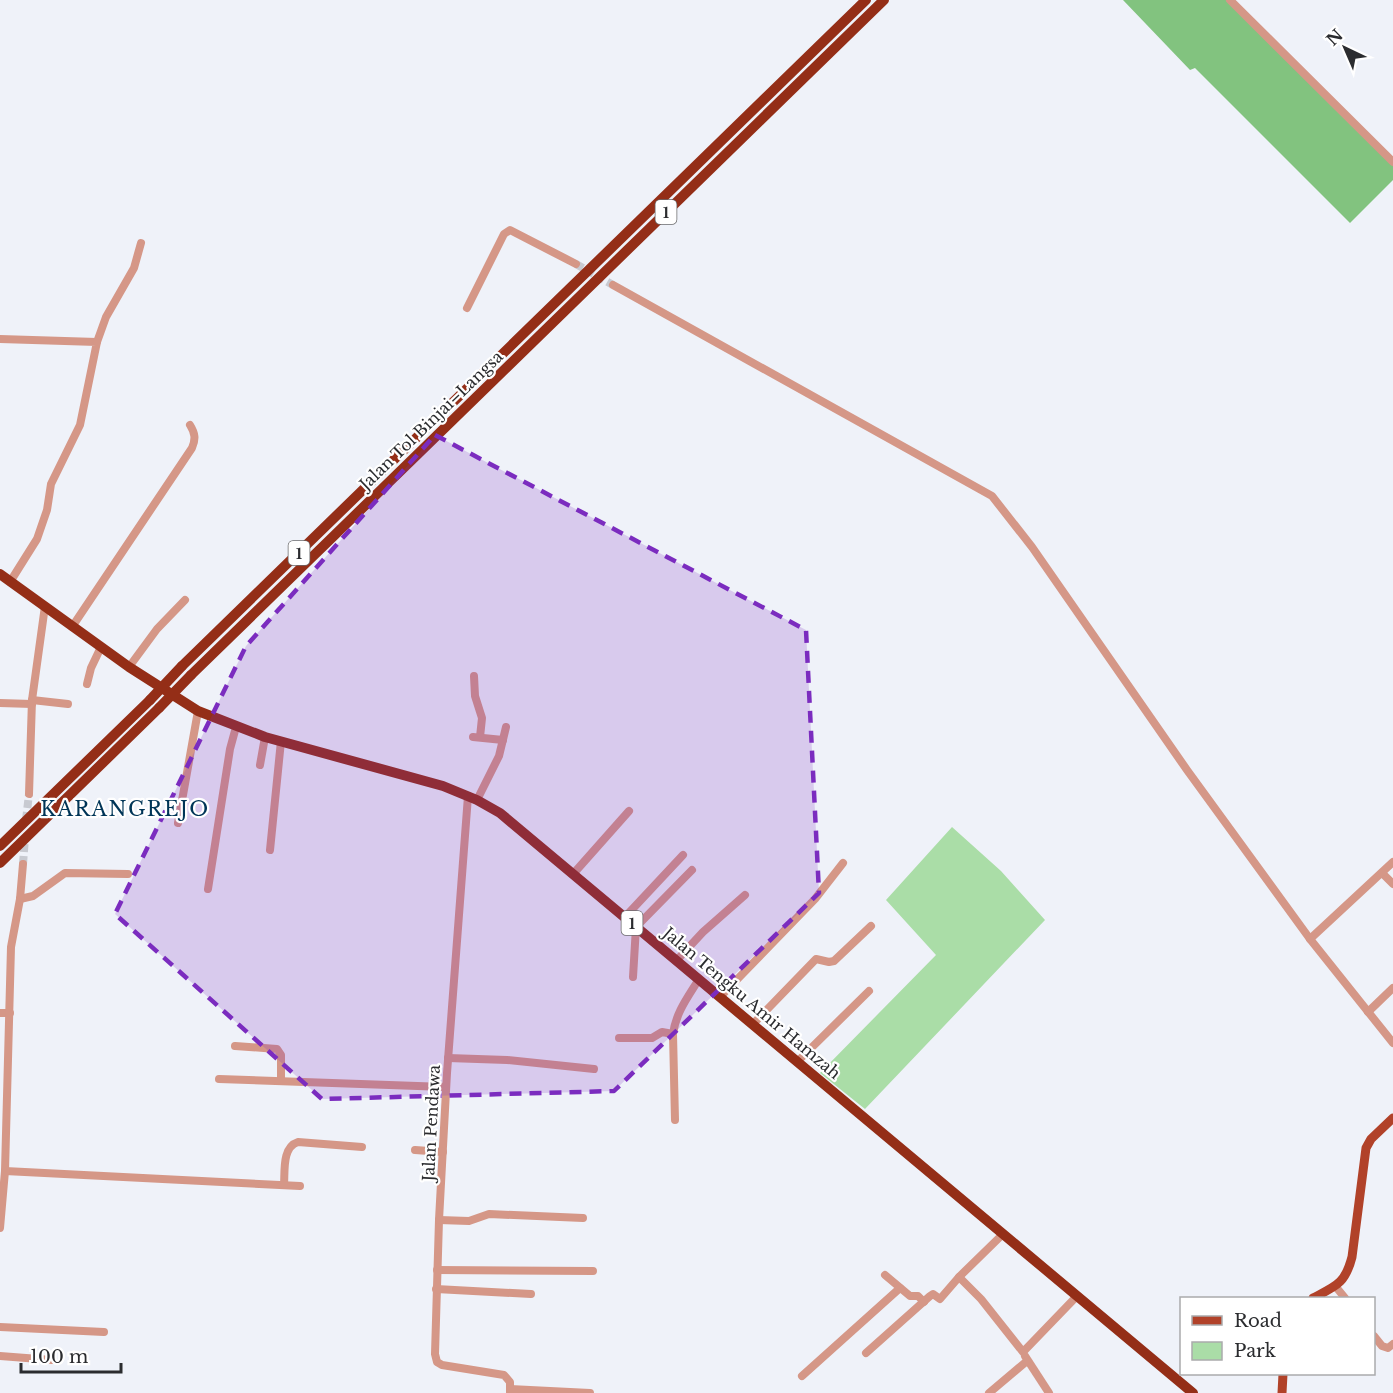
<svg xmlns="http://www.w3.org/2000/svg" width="1393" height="1393" viewBox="0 0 1393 1393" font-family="'Libre Baskerville',serif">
	<rect width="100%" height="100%" fill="#eff2f9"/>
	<polygon fill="#aadda7" points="952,827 1001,871 1045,920 865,1109 820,1073 936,955 886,900"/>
	<polygon fill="#82c37f" points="1123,0 1231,0 1393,162 1393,180 1350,223 1195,68 1190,70"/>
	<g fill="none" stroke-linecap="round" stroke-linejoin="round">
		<g stroke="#c8cad1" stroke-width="8" stroke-dasharray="8 4" stroke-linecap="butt">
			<polyline points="576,264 613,285"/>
			<polyline points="26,820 29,794"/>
			<polyline points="23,864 25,838"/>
		</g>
		<g stroke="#d59787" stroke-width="8">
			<polyline points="1230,0 1393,162"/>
			<polyline points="613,285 992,496 1032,547 1187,770 1310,939 1393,1043"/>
			<polyline points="467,308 504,234 510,230 576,264"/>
			<polyline points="0,339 97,342 80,425 51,484 47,510 37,539 10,582"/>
			<polyline points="97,342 106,317 134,268 141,243"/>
			<path d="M 72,627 L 192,448 C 196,439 195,433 190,425"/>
			<polyline points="129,667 157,629 185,600"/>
			<polyline points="474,676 475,696 482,718 480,737"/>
			<polyline points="87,684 91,668 101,647"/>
			<polyline points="32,700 68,704"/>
			<polyline points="0,703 32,704"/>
			<polyline points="473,737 503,740"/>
			<polyline points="260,765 265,737"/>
			<polyline points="29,794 32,700 45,606"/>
			<polyline points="468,796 447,1073 439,1220 435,1354 437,1362 442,1365 504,1375 510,1382 510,1393"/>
			<polyline points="477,800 499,756 506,727"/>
			<polyline points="178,823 198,711"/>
			<polyline points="270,850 281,741"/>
			<polyline points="574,873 629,811"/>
			<polyline points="1382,873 1393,884"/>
			<polyline points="208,889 230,749 236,727"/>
			<polyline points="20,899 33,896 65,873 128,874"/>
			<polyline points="625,917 683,855"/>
			<polyline points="1310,939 1393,862"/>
			<polyline points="677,960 703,932 745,895"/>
			<polyline points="633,977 636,927 692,870"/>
			<polyline points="721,996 815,899 843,863"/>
			<polyline points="1368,1012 1393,988"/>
			<polyline points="0,1013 10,1013"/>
			<polyline points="753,1024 816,959 829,962 834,961 871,926"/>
			<polyline points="619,1038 652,1038 662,1032 673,1034"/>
			<polyline points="235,1046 277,1049 281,1055 281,1081"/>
			<polyline points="448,1058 507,1060 594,1069"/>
			<polyline points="797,1062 869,991"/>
			<polyline points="219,1079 446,1087"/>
			<path d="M 675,1120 L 673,1034 C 676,1012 688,997 699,979"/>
			<polyline points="415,1150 443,1152"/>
			<polyline points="5,1171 300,1186"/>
			<path d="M 284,1185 C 285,1171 282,1147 298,1142 L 362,1147"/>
			<polyline points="439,1220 469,1221 489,1214 583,1218"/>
			<polyline points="0,1228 5,1171 11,947 20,899 23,864"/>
			<polyline points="437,1270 593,1271"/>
			<polyline points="885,1275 910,1296 918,1296 924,1302"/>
			<polyline points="959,1277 981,1299 1023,1352 1077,1296"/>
			<polyline points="1336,1287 1345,1298"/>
			<polyline points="436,1289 531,1294"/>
			<polyline points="0,1327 104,1332"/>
			<polyline points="1374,1336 1382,1346 1388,1348 1393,1344"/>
			<polyline points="866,1353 930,1296 933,1294 940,1299 959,1277 1003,1234"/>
			<polyline points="0,1356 52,1360"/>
			<polyline points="1025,1356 1049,1393"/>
			<polyline points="802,1376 900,1288"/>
			<polyline points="510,1389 590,1393"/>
			<polyline points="989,1393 1027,1361"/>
		</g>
		<g stroke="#b14229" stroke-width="9">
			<path d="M 1313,1298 C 1336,1286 1345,1284 1352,1257 L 1366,1148 L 1371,1139 L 1393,1118"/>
			<polyline points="1282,1393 1283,1374"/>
		</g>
		<g stroke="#942e17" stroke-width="10">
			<polyline points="0,574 129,667 198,711 265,737 443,786 477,800 500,813 1193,1393"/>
			<polyline points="182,666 866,0"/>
			<polyline points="191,675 884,0"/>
			<polyline points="0,846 150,700"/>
			<polyline points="0,863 159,708"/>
		</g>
		<g stroke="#942e17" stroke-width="10">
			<polyline points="150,700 182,666"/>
			<polyline points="159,708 191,675"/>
		</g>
	</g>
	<path fill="#7b2cbf" fill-opacity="0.2" stroke="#7b2cbf" stroke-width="4.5" stroke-dasharray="12 8" stroke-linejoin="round" d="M 435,435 L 806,630 L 819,893 L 614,1091 L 322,1099 L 115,914 L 246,646 Z"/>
	<g text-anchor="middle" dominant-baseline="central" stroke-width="4.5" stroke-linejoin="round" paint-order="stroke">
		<g fill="#fff" stroke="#6b6b6d" stroke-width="1.5">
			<rect x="655.5" y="200" width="21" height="24" rx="4.5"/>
			<rect x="288.5" y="541" width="21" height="24" rx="4.5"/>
			<rect x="621.5" y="911" width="21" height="24" rx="4.5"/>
		</g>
		<g font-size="15" font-weight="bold" fill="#2b2c2f">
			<text x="666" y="212">1</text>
			<text x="299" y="553">1</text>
			<text x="632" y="923">1</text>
		</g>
		<g font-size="16" fill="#2b2c2f" stroke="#fff">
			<text transform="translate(431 420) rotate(-44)">Jalan Tol Binjai–Langsa</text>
			<text transform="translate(752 1003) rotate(40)">Jalan Tengku Amir Hamzah</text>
			<text transform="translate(431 1123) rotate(-87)">Jalan Pendawa</text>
		</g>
		<g font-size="20" letter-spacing="1.5" fill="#003557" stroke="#fff">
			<text x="125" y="809">KARANGREJO</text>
		</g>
	</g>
	<rect x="1180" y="1297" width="195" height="78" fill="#ffffff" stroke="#aaabac" stroke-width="1.5"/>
	<rect x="1192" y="1316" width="30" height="9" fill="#b14229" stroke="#aaabac" stroke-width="1.5"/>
	<text x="1234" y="1327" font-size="18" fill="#2b2c2f">Road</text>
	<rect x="1192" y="1342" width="30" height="18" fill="#aadda7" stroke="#aaabac" stroke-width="1.5"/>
	<text x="1234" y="1357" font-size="18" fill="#2b2c2f">Park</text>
	<g transform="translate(1345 48) rotate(316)" stroke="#ffffff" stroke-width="4.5" paint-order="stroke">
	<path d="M0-4.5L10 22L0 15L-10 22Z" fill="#2b2c2f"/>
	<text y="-9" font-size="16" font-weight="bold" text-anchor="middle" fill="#2b2c2f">N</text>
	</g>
	<path d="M21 1363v9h100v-9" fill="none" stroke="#2b2c2f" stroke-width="3"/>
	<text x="30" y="1363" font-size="18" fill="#2b2c2f" stroke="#ffffff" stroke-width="4.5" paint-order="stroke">100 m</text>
</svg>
